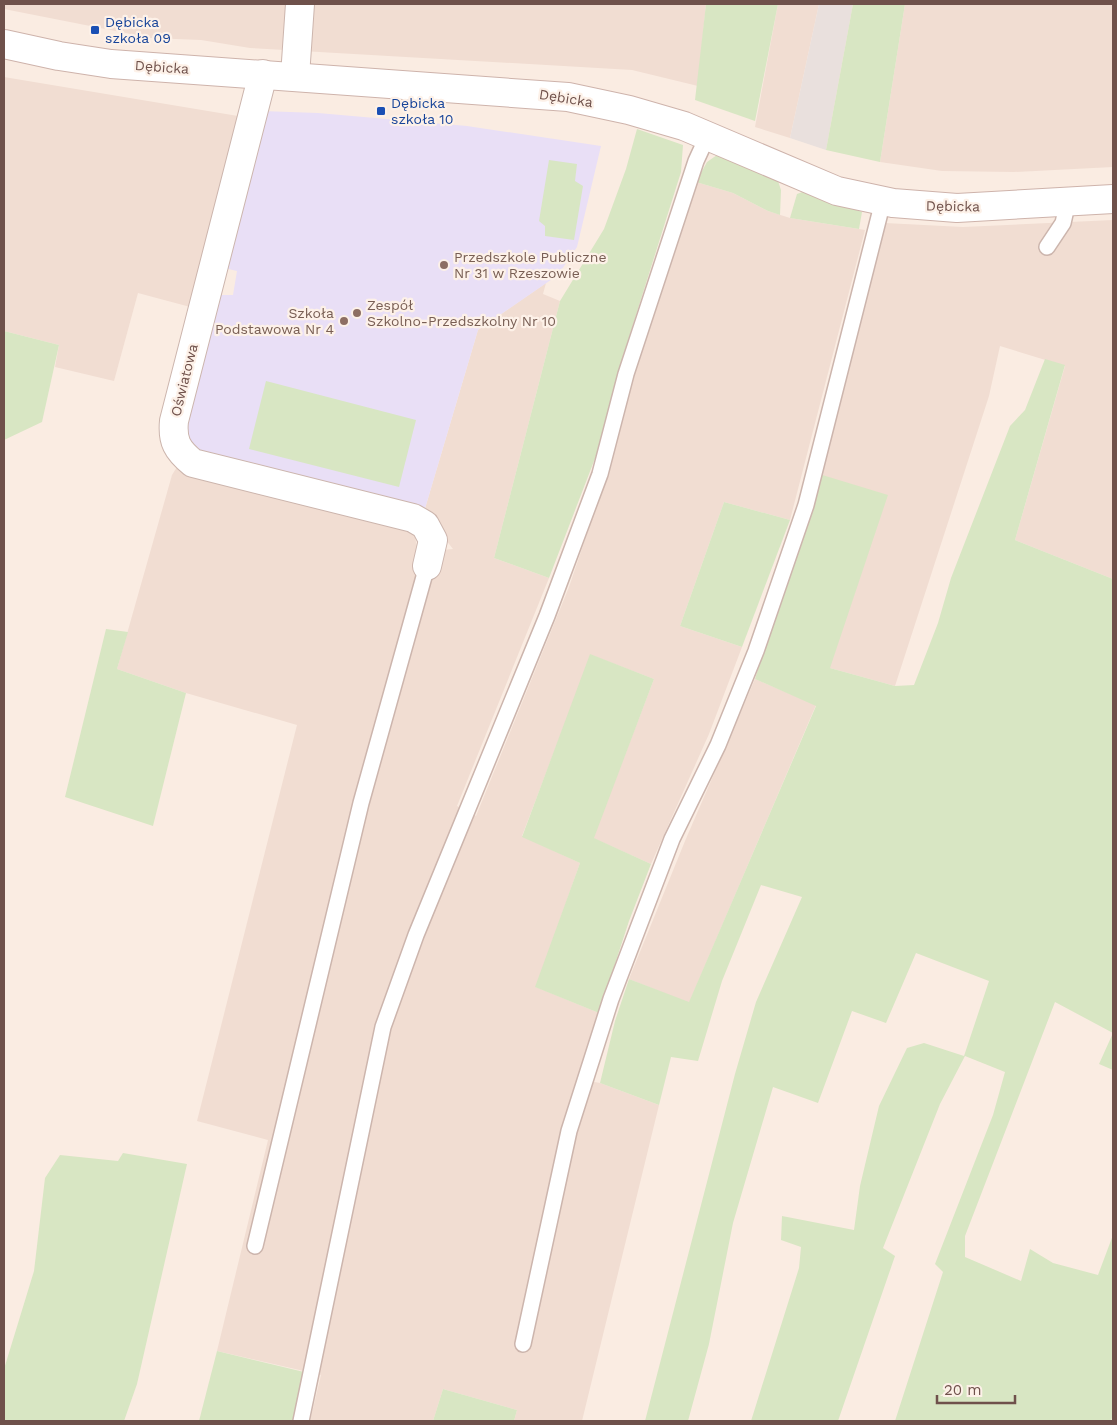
<svg xmlns="http://www.w3.org/2000/svg" width="1117" height="1425" viewBox="0 0 1117 1425" font-family="'Work Sans',sans-serif">
	<rect width="100%" height="100%" fill="#faece2"/>
	<g fill="#f1ddd2">
		<polygon points="4,4 706,4 698,86 632,70 250,48 201,40 151,38 4,9"/>
		<polygon points="778,4 819,4 790,138 755,127"/>
		<polygon points="905,4 1113,4 1113,167 1014,172 942,171 880,162"/>
		<polygon points="4,77 244,117 194,308 138,293 114,381 55,367 59,345 4,331"/>
		<polygon points="696,182 733,193 768,211 790,218 865,230 790,520 724,502 680,626 742,647 709,734 651,864 593,838 654,679 591,655 522,836 580,863 536,987 599,1013 579,1079 600,1083 659,1105 582,1421 514,1421 517,1410 443,1389 433,1421 310,1421 321,1375 217,1351 268,1140 197,1121 297,725 186,693 117,669 172,475 177,467 414,532 418,552 453,549 424,512 478,330 546,283 543,294 560,301 494,558 549,578 457,806 476,816 569,587 612,460 642,342"/>
		<polygon points="1113,220 1113,579 1015,540 1065,366 1000,346 989,396 895,686 830,668 819,474 885,223 963,227"/>
		<polygon points="755,679 816,705 689,1003 629,979 685,841"/>
	</g>
	<polygon fill="#e9e0dd" points="819,4 853,4 826,150 790,138"/>
	<polygon fill="#e9dff6" points="262,111 318,113 467,126 601,146 577,247 558,275 478,330 424,512 204,457 185,436 185,417 217,295 233,295 237,271 224,268"/>
	<g fill="#d8e6c3">
		<polygon points="706,4 778,4 755,121 695,100"/>
		<polygon points="853,4 905,4 880,162 826,150"/>
		<polygon points="637,129 683,145 681,172 619,369 599,448 549,578 494,558 560,301 604,229 626,169"/>
		<polygon points="717,155 778,181 781,190 780,215 768,211 733,193 696,182 707,162"/>
		<polygon points="549,160 577,164 575,181 583,186 574,240 545,236 545,226 539,221"/>
		<polygon points="805,191 862,212 859,229 790,218 797,194"/>
		<polygon points="4,331 59,345 42,422 4,440"/>
		<polygon points="1045,359 1065,365 1015,540 1113,579 1113,1070 1099,1064 1113,1033 1055,1002 965,1236 965,1257 1021,1281 1030,1249 1053,1263 1098,1275 1113,1235 1113,1414 1111,1421 895,1421 943,1272 935,1264 993,1115 1005,1072 965,1056 940,1104 883,1248 895,1256 838,1421 751,1421 799,1268 801,1247 781,1240 782,1216 854,1230 860,1186 879,1106 907,1048 924,1043 964,1056 989,981 916,953 886,1023 852,1011 818,1103 773,1087 733,1223 709,1344 688,1421 645,1421 735,1074 756,1002 802,897 761,885 722,981 698,1061 671,1057 659,1105 600,1083 615,1021 629,979 689,1002 816,706 755,679 819,474 888,495 830,668 895,686 914,685 938,623 951,578 1010,426 1025,410"/>
		<polygon points="266,381 416,420 399,487 249,449"/>
		<polygon points="724,502 790,520 742,647 680,626"/>
		<polygon points="106,629 128,632 117,669 186,693 153,826 65,797"/>
		<polygon points="590,654 654,679 594,838 651,864 629,921 599,1013 535,987 580,863 522,837"/>
		<polygon points="123,1153 187,1164 137,1384 124,1421 4,1421 4,1369 34,1271 45,1178 60,1155 118,1161"/>
		<polygon points="217,1351 304,1372 293,1421 199,1421"/>
		<polygon points="443,1389 517,1410 514,1421 433,1421"/>
	</g>
	<g fill="none" stroke-linecap="round" stroke-linejoin="round">
		<g stroke="#ccb5ad" stroke-width="18">
			<g id="lane">
				<polyline points="1047,247 1063,223 1068,201"/>
				<polyline points="255,1246 361,803 427,566"/>
				<polyline points="523,1344 569,1131 611,999 672,839 718,745 756,651 806,505 883,201"/>
				<polyline points="301,1421 383,1027 416,935 547,616 600,474 626,374 696,161 707,137"/>
			</g>
		</g>
		<g stroke="#ccb5ad" stroke-width="30">
			<g id="street">
				<path d="M 263,74 L 174,421 C 172,441 177,450 193,463 L 413,518 L 425,525 L 433,540 L 427,566"/>
				<polyline points="295,76 300,4"/>
			</g>
		</g>
		<g stroke="#ceb3ab" stroke-width="30">
			<polyline id="secondary" points="4,44 59,56 111,64 568,97 629,110 684,126 837,191 893,203 957,208 1113,199"/>
		</g>
		<use href="#lane" stroke="#fff" stroke-width="15"/>
		<use href="#street" stroke="#fff" stroke-width="28"/>
		<use href="#secondary" stroke="#fff" stroke-width="28"/>
	</g>
	<g fill="#1a4fb4" stroke="#fdf1e8" stroke-width="2">
		<rect x="90" y="25" width="10" height="10" rx="2.5"/>
		<rect x="376" y="106" width="10" height="10" rx="2.5"/>
	</g>
	<g fill="#8d6e63" stroke="#fdf1e8" stroke-width="2">
		<circle cx="444" cy="265" r="5"/>
		<circle cx="357" cy="313" r="5"/>
		<circle cx="344" cy="321" r="5"/>
	</g>
	<g text-anchor="middle" dominant-baseline="central" stroke-width="4.5" stroke-linejoin="round" paint-order="stroke">
		<g font-size="14" fill="#164399" stroke="#fdf1e8" text-anchor="start">
			<text x="105" y="22">Dębicka<tspan x="105" dy="16">szkoła 09</tspan></text>
			<text x="391" y="103">Dębicka<tspan x="391" dy="16">szkoła 10</tspan></text>
		</g>
		<g font-size="14" fill="#6f514b" stroke="#fdf1e8">
			<text transform="translate(162 67) rotate(4)">Dębicka</text>
			<text transform="translate(566 98) rotate(9)">Dębicka</text>
			<text transform="translate(953 206) rotate(1)">Dębicka</text>
			<text transform="translate(184 380) rotate(-76)">Oświatowa</text>
		</g>
		<g font-size="14" fill="#785e54" stroke="#fdf1e8" text-anchor="start">
			<text x="454" y="257">Przedszkole Publiczne<tspan x="454" dy="16">Nr 31 w Rzeszowie</tspan></text>
			<text x="367" y="305">Zespół<tspan x="367" dy="16">Szkolno-Przedszkolny Nr 10</tspan></text>
			<text x="334" y="313" text-anchor="end">Szkoła<tspan x="334" dy="16">Podstawowa Nr 4</tspan></text>
		</g>
	</g>
	<rect width="1117" height="1425" fill="none" stroke="#6f514b" stroke-width="10"/>
	<path d="M937 1395v8h78v-8" fill="none" stroke="#6f514b" stroke-width="2.5"/>
	<text x="944" y="1395" font-size="15" fill="#6f514b" stroke="#fdf1e8" stroke-width="4" paint-order="stroke">20 m</text>
</svg>
